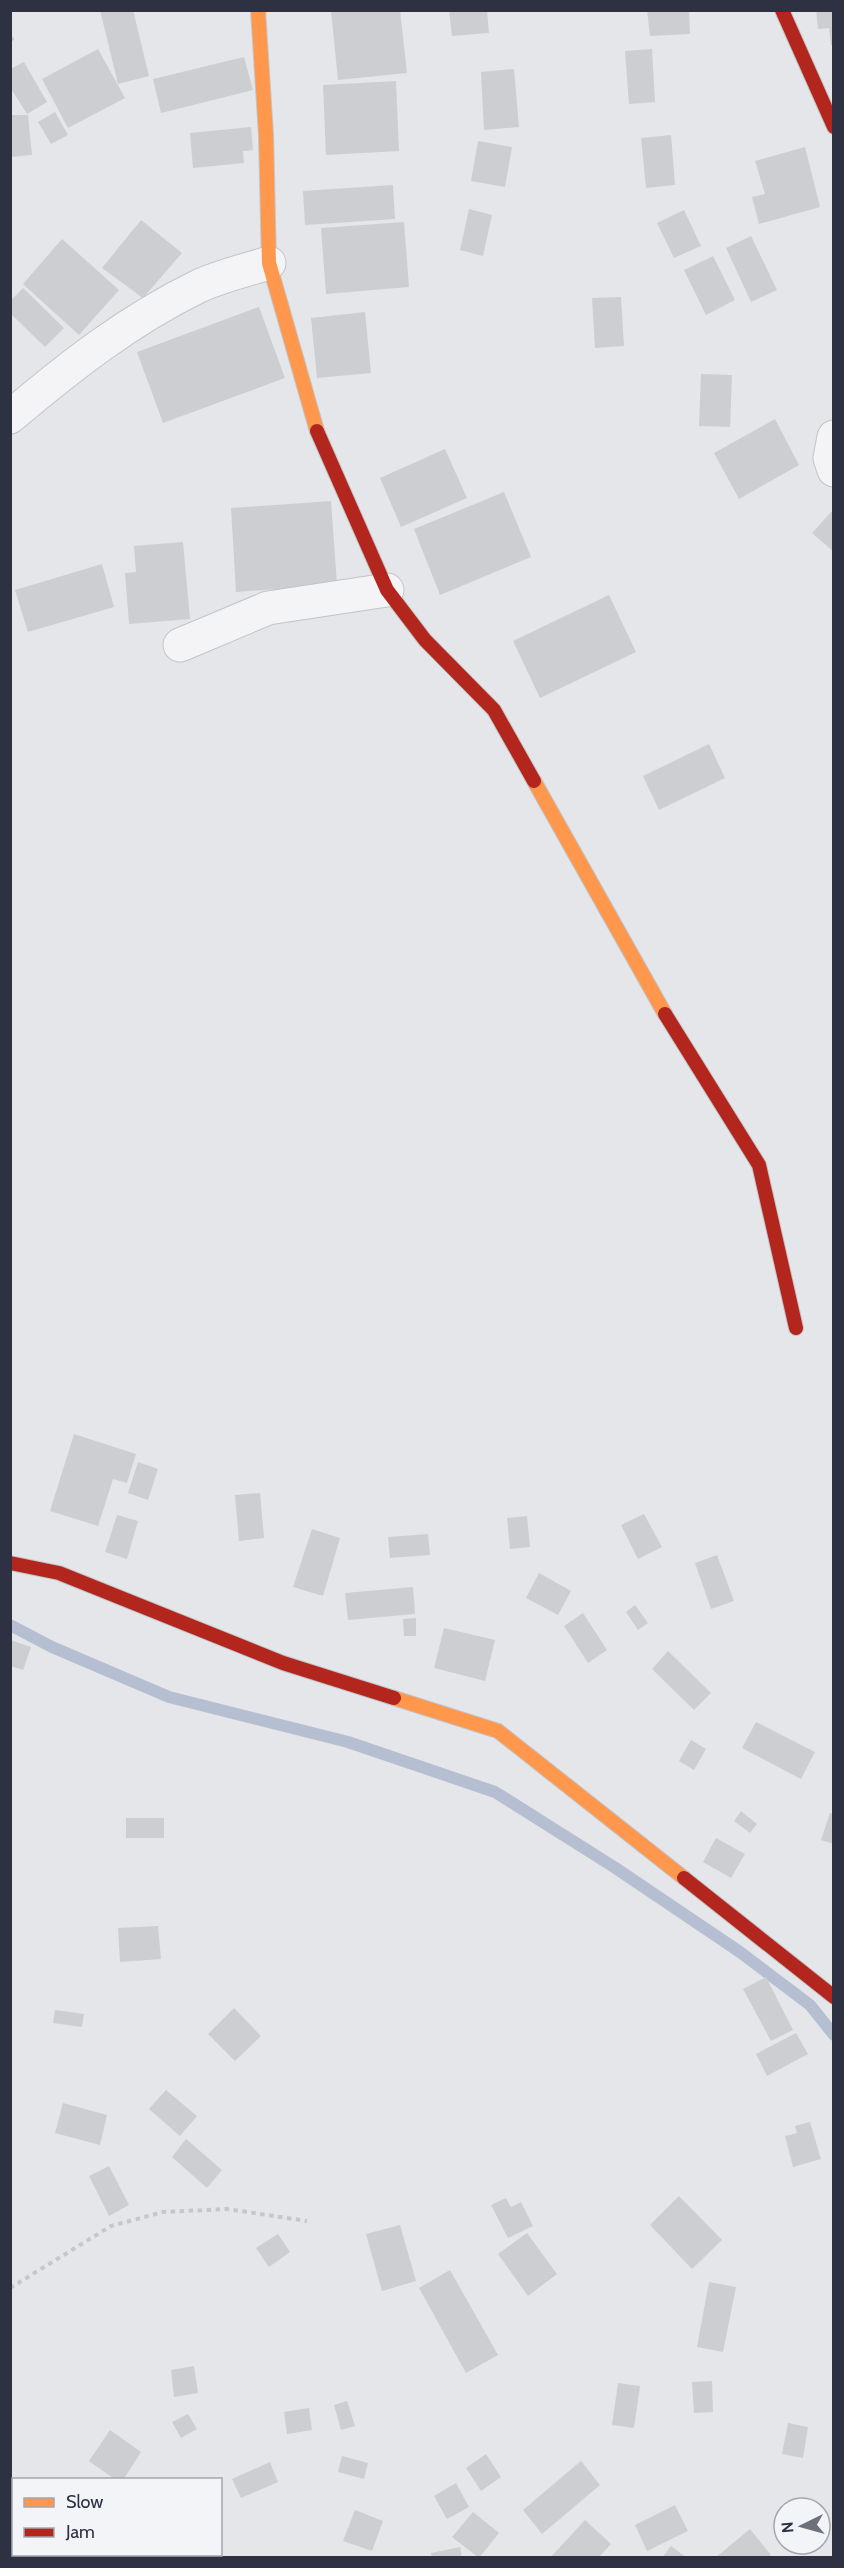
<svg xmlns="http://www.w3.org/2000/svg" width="844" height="2568" viewBox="0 0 844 2568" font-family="Cabin,sans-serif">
	<rect width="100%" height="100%" fill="#e5e6e9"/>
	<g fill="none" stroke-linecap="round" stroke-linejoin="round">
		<polyline stroke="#b6bfd1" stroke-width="12" points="10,1625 52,1647 169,1697 348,1742 495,1792 614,1867 740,1952 810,2005 834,2035"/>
	</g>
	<g fill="#cdced1">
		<polygon points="100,10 133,10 149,76 118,84"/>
		<polygon points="336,10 400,10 407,73 338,80 331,11"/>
		<polygon points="449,10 487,10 489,33 452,36"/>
		<polygon points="647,10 689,10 690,34 650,36"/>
		<polygon points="816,10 834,10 834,45 831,45 829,28 818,29"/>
		<polygon points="98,49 125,98 68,128 42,79"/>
		<polygon points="652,49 655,102 629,104 625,51"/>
		<polygon points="244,57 253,90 161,113 153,79"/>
		<polygon points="24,62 47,102 27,114 10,87 10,69"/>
		<polygon points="514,69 519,127 484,130 481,72"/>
		<polygon points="396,81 399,151 326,155 323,85"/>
		<polygon points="55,112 68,135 51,144 38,122"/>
		<polygon points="10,115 28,115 32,155 10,157"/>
		<polygon points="251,127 253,150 243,151 244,163 193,168 190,133"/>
		<polygon points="671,135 675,185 646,188 641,138"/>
		<polygon points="478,141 512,147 505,187 471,181"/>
		<polygon points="805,147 820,207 759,224 752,197 765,194 755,161"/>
		<polygon points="393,185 395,219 305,225 303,191"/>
		<polygon points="469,209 492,215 483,256 460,250"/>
		<polygon points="684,210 701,246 674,258 657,223"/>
		<polygon points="141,220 182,253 143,298 102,268"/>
		<polygon points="404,222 409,287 326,294 321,228"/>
		<polygon points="751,236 777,290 751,302 726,248"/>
		<polygon points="62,239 119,290 79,335 23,284"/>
		<polygon points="713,256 735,300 706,315 684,270"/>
		<polygon points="23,288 64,328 45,347 10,313 10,301"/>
		<polygon points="621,297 624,346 595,348 592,298"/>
		<polygon points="259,307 285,378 163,423 137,352"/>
		<polygon points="365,312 371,373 317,378 311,318"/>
		<polygon points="701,374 732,375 730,427 699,426"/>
		<polygon points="775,419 799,465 739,499 714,453"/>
		<polygon points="445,449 467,498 401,527 380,478"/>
		<polygon points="504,492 531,557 440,595 414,529"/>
		<polygon points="331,501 337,585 236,592 231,508"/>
		<polygon points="834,509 834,552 812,533"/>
		<polygon points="183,542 190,619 129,624 125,573 136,572 134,546"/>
		<polygon points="102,564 114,607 28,632 15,590"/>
		<polygon points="609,595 636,652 540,698 513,641"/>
		<polygon points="709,744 725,778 659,810 643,776"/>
		<polygon points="74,1434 136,1454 127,1483 113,1479 98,1526 50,1511"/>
		<polygon points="138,1462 158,1469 148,1500 128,1493"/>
		<polygon points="260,1493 264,1538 239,1541 235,1495"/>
		<polygon points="644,1514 662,1547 638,1559 621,1525"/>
		<polygon points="117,1515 138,1521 127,1559 105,1552"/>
		<polygon points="527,1516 530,1547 510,1549 507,1518"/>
		<polygon points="312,1529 340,1538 323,1596 293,1587"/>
		<polygon points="428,1534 430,1555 390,1558 388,1537"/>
		<polygon points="717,1555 734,1601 711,1609 695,1563"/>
		<polygon points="539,1573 571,1591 558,1615 526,1598"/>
		<polygon points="413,1587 415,1614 348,1620 345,1593"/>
		<polygon points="635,1605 648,1623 638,1630 626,1612"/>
		<polygon points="583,1613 607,1650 588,1663 564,1626"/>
		<polygon points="416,1618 416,1636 404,1636 403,1619"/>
		<polygon points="444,1628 495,1640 485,1681 434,1668"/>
		<polygon points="10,1640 31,1647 23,1670 10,1666"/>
		<polygon points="668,1651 711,1693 694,1710 652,1669"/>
		<polygon points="756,1722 815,1752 801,1779 742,1748"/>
		<polygon points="691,1740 706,1749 694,1770 679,1761"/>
		<polygon points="741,1811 757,1824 750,1833 734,1821"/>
		<polygon points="830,1813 834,1814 834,1844 821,1840"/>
		<rect x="126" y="1818" width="38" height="20"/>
		<polygon points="716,1838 745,1854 731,1878 703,1862"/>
		<polygon points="158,1926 161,1959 120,1962 118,1928"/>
		<polygon points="766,1977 793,2030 771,2041 743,1989"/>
		<polygon points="234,2008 261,2036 235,2061 208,2034"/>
		<polygon points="55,2010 84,2014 82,2027 53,2023"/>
		<polygon points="796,2033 808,2054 767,2076 756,2054"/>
		<polygon points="166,2090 197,2116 180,2136 149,2109"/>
		<polygon points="63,2103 107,2115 100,2145 55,2133"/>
		<polygon points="810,2122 821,2159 793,2167 785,2136 797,2133 795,2126"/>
		<polygon points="186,2139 222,2170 207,2188 172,2157"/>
		<polygon points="109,2166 129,2205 109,2216 89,2176"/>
		<polygon points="679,2196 722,2240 692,2269 650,2225"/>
		<polygon points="506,2198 511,2207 521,2202 533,2226 508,2238 491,2205"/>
		<polygon points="400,2225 416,2281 382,2291 366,2234"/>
		<polygon points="527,2233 557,2274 528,2296 498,2254"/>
		<polygon points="278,2234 290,2252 269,2267 256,2248"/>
		<polygon points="450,2270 498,2355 466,2373 419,2288"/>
		<polygon points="709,2282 736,2287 723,2352 697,2347"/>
		<polygon points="194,2366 198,2393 174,2397 171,2370"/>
		<polygon points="712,2381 713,2412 694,2413 692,2382"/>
		<polygon points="618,2383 640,2386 634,2428 612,2425"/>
		<polygon points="347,2401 355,2426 341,2430 334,2405"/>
		<polygon points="309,2408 312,2430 287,2434 284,2412"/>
		<polygon points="188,2414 197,2429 181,2438 172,2422"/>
		<polygon points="788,2423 808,2427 803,2458 782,2454"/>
		<polygon points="110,2430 141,2452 123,2480 116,2480 89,2461"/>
		<polygon points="486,2454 501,2477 481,2491 466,2468"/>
		<polygon points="342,2456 368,2463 364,2479 338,2472"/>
		<polygon points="581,2461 600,2485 542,2534 523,2510"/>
		<polygon points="270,2462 278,2482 241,2498 232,2479"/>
		<polygon points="456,2483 469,2507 447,2519 434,2496"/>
		<polygon points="675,2505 688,2531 647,2551 635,2525"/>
		<polygon points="355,2510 383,2521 372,2551 343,2541"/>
		<polygon points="473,2512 499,2533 479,2558 452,2537"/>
		<polygon points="585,2520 611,2544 598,2558 550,2558"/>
		<polygon points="750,2529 771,2555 767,2558 715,2558"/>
		<polygon points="671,2546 687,2558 662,2558"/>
		<polygon points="460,2547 462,2558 432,2558 431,2553"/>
		<polygon points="47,2554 66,2554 65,2558 46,2558"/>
	</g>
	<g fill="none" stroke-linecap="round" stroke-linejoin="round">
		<g stroke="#c3c4c7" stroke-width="35">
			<g id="street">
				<path d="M 10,417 C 69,367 129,320 199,286 C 221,276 246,270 269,263"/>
				<polyline points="834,437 830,458 834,470"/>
				<polyline points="180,645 268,608 387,590"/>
			</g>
		</g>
		<g stroke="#c3c4c7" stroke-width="16">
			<g id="slow">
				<polyline points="258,10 266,135 269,263 317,431"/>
				<polyline points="534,781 665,1014"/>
				<polyline points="394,1698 498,1731 684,1878"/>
			</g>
		</g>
		<g stroke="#c3c4c7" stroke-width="16">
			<g id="jam">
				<polyline points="782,10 834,127"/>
				<polyline points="317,431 387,590 425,640 494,710 534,781"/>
				<polyline points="665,1014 759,1165 796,1328"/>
				<polyline points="10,1563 59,1573 283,1663 394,1698"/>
				<polyline points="684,1878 834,1997"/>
			</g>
		</g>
		<g stroke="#c6c7cb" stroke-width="4" stroke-dasharray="4.5 4.5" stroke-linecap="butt">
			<polyline points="10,37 15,43"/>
			<polyline points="10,2288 111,2226 163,2212 227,2209 307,2221"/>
		</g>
		<use href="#street" stroke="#f4f4f6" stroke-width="33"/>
		<use href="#slow" stroke="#ff974d" stroke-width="14"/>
		<use href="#jam" stroke="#b3261e" stroke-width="14"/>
	</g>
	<rect width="844" height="2568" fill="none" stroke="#2d3141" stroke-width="24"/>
	<rect x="12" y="2478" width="210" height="78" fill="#f3f4f8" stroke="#a4a6af" stroke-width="1.5"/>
	<rect x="24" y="2498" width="30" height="9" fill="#ff974d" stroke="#a4a6af" stroke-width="1.5"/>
	<text x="66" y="2508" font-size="18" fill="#2d3141">Slow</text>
	<rect x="24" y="2528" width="30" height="9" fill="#b3261e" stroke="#a4a6af" stroke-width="1.5"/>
	<text x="66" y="2538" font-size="18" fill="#2d3141">Jam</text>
	<g transform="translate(802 2526) rotate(265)"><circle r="28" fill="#f3f4f8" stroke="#a4a6af" stroke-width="1.5"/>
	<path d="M0-4.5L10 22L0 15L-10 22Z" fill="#6d707c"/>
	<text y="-9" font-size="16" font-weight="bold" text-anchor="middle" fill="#2d3141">N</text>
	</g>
</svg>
